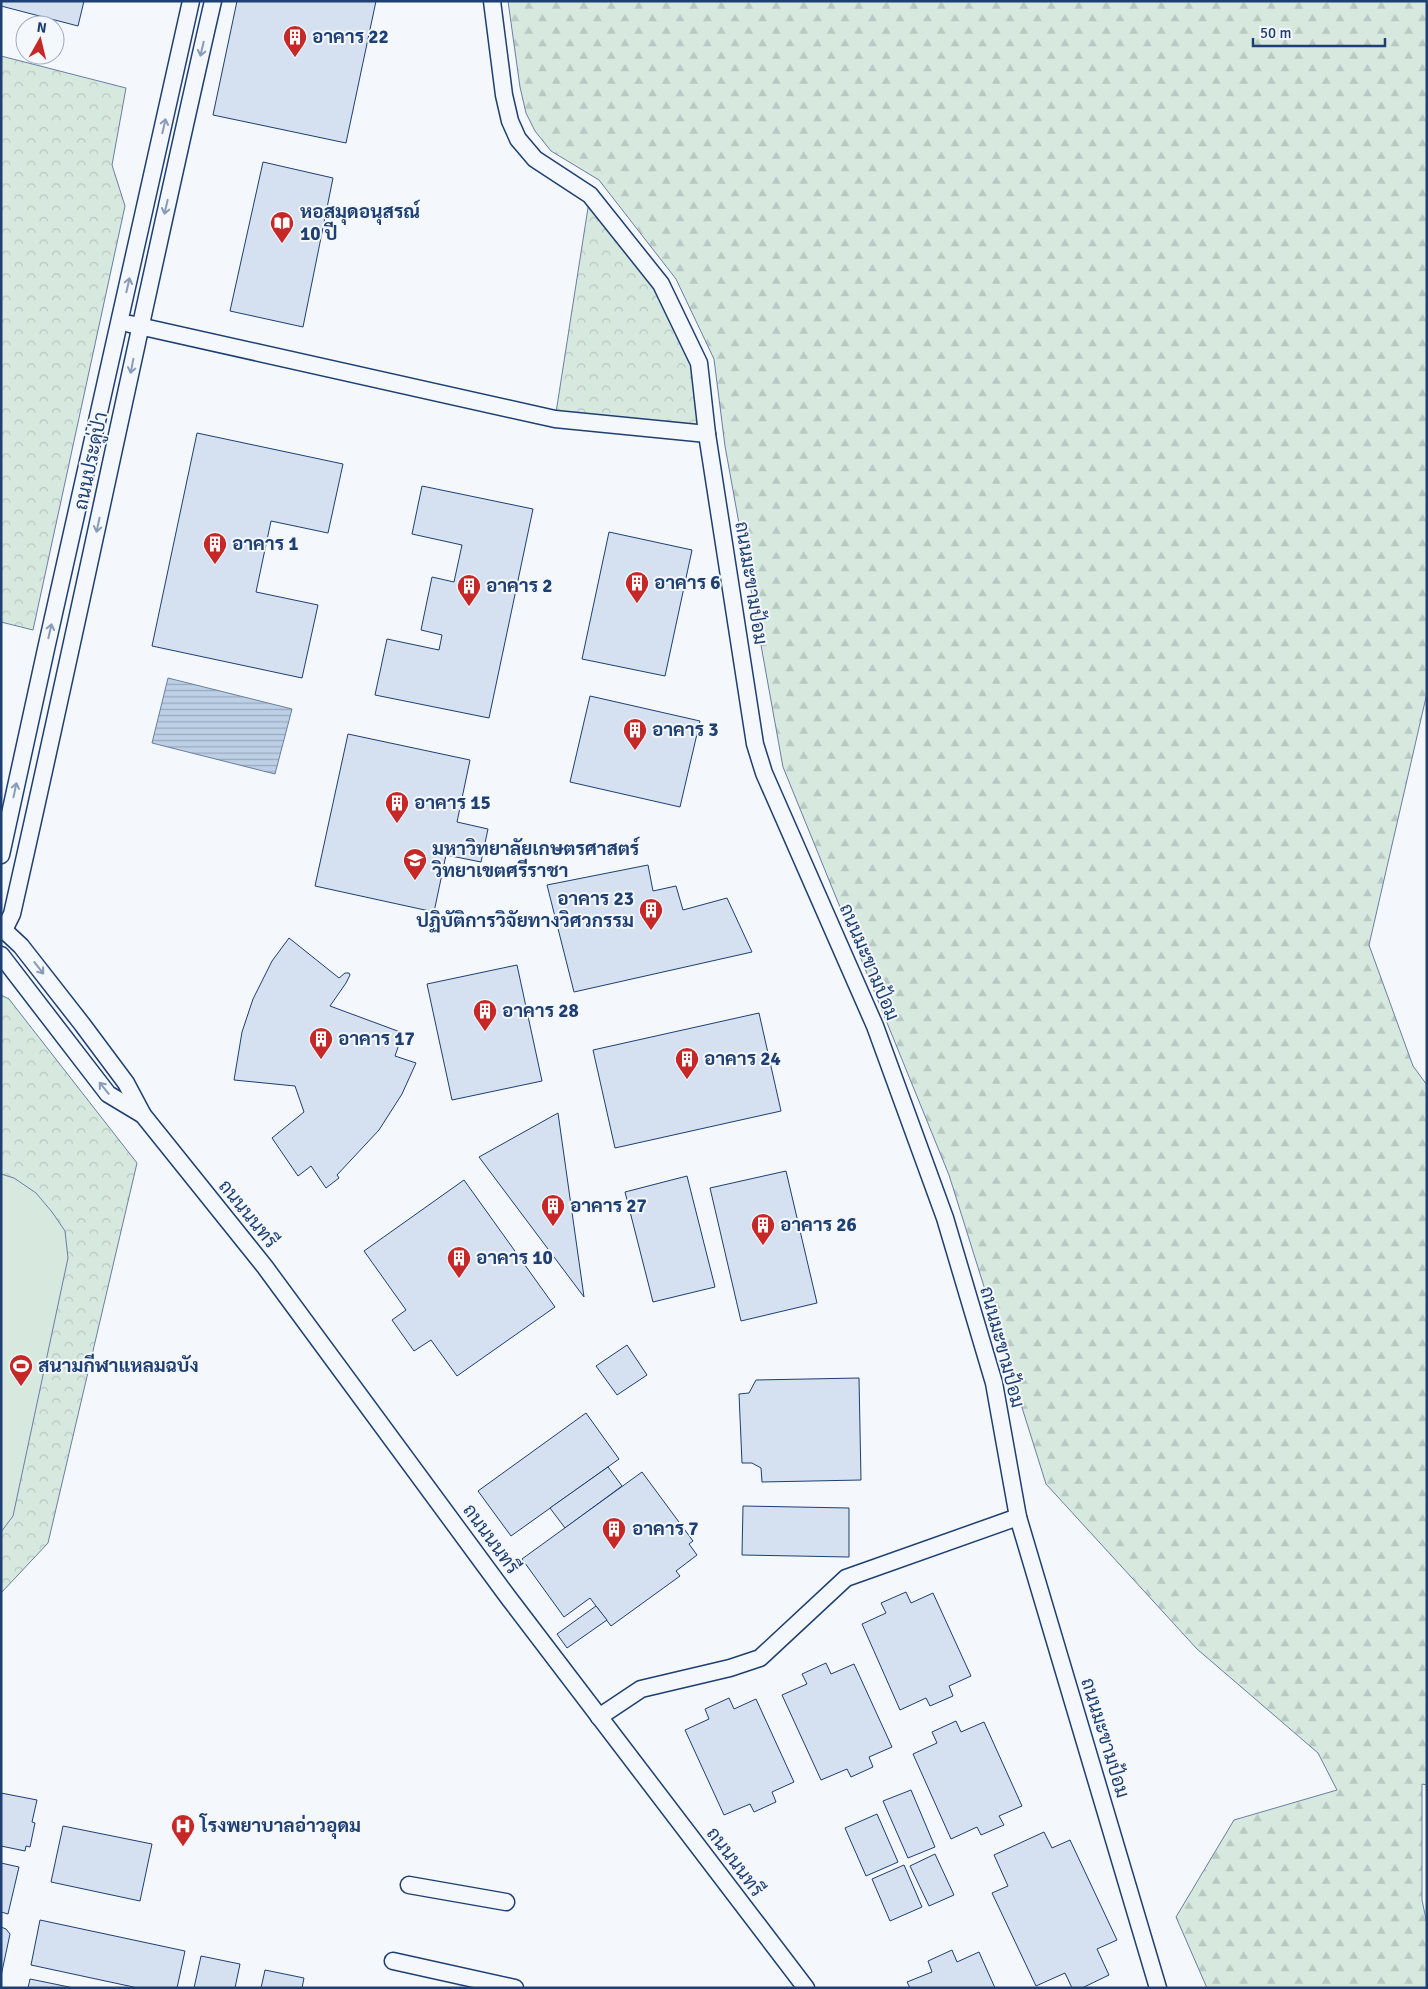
<svg xmlns="http://www.w3.org/2000/svg" width="1428" height="1989" viewBox="0 0 1428 1989" font-family="Signika,Sarabun,sans-serif">
	<defs>
		<pattern id="forest-firs" width="22" height="20" patternUnits="userSpaceOnUse" patternTransform="scale(1.25)"><rect width="22" height="20" fill="#d7e8df"/><path d="M5 1l3.5 6h-7zM16 11l3.5 6h-7z" fill="#b8c8c3"/></pattern>
		<pattern id="park-crowns" width="20" height="18" patternUnits="userSpaceOnUse" patternTransform="scale(1.25)"><rect width="20" height="18" fill="#d7e8df"/><path d="M2 6a3 3 0 1 1 6 0M12 15a3 3 0 1 1 6 0" fill="none" stroke="#b8c8c3"/></pattern>
		<pattern id="water-rules" width="6" height="5" patternUnits="userSpaceOnUse" patternTransform="scale(1.25)"><rect width="6" height="5" fill="#bed0e5"/><path d="M0 2.5h6" fill="none" stroke="#9aaabe"/></pattern>
	</defs>
	<rect width="100%" height="100%" fill="#f4f7fb"/>
	<polygon fill="url(#forest-firs)" stroke="#687fa3" points="508,1 1427,1 1427,693 1369,945 1413,1066 1427,1085 1427,1785 1422,1784 1422,1900 1427,1924 1427,1988 1207,1988 1176,1917 1234,1820 1337,1790 1318,1753 1197,1649 1046,1484 949,1175 783,767 725,446 714,359 676,279 599,180 551,151 535,131 526,113 520,87"/>
	<g fill="url(#park-crowns)" stroke="#687fa3">
		<polygon points="1,56 126,88 112,165 125,206 33,630 1,622"/>
		<polygon points="590,195 661,284 699,363 707,434 555,419"/>
		<polygon points="1,995 9,999 137,1163 48,1543 1,1593"/>
	</g>
	<polygon fill="#d7e8df" stroke="#687fa3" points="1,1174 14,1178 36,1193 52,1212 65,1231 68,1258 13,1516 1,1532"/>
	<polygon fill="url(#water-rules)" stroke="#687fa3" points="168,678 292,709 275,774 152,743"/>
	<g fill="#d5e0f0" stroke="#1d3f73">
		<polygon points="1,1 84,1 78,26 1,6"/>
		<polygon points="237,1 376,1 346,143 213,115"/>
		<polygon points="263,162 333,178 303,327 230,311"/>
		<polygon points="197,433 343,464 328,533 271,521 256,592 318,605 302,678 152,646"/>
		<polygon points="422,486 533,509 489,718 375,695 387,639 439,650 442,635 421,630 432,577 454,582 462,545 412,534"/>
		<polygon points="609,532 692,550 665,676 582,659"/>
		<polygon points="590,696 700,721 680,807 570,782"/>
		<polygon points="348,734 470,760 457,822 488,829 481,862 446,855 434,912 315,886"/>
		<polygon points="648,865 653,891 676,886 683,910 727,898 752,952 574,992 547,885"/>
		<polygon points="289,938 339,978 345,973 349,973 350,975 346,983 330,1006 403,1033 395,1056 416,1063 402,1094 379,1130 337,1175 339,1178 326,1188 311,1166 298,1176 272,1138 304,1112 295,1086 234,1080 242,1032 253,999 272,961"/>
		<polygon points="517,965 542,1081 452,1100 427,984"/>
		<polygon points="759,1013 781,1111 615,1148 593,1050"/>
		<polygon points="558,1113 584,1297 479,1157"/>
		<polygon points="786,1171 817,1303 741,1321 710,1188"/>
		<polygon points="687,1176 715,1287 653,1302 625,1192"/>
		<polygon points="464,1180 555,1307 457,1376 431,1340 414,1351 392,1320 406,1310 364,1251"/>
		<polygon points="627,1345 647,1375 617,1395 596,1366"/>
		<polygon points="859,1378 861,1480 762,1482 761,1468 752,1463 742,1463 739,1394 749,1393 756,1380"/>
		<polygon points="586,1413 619,1459 511,1536 478,1491"/>
		<polygon points="608,1467 622,1486 565,1528 550,1508"/>
		<polygon points="642,1472 693,1541 689,1544 697,1555 676,1571 680,1576 611,1626 590,1598 564,1617 522,1559"/>
		<polygon points="743,1506 849,1508 849,1557 742,1555"/>
		<polygon points="906,1592 911,1603 933,1593 971,1676 949,1686 953,1696 930,1706 926,1698 900,1710 862,1624 886,1613 881,1603"/>
		<polygon points="596,1606 607,1620 567,1648 557,1634"/>
		<polygon points="826,1663 831,1674 854,1664 892,1747 869,1757 873,1767 851,1777 847,1769 821,1780 782,1695 807,1684 802,1674"/>
		<polygon points="729,1698 734,1709 756,1699 794,1782 772,1792 776,1802 754,1812 750,1804 724,1815 685,1730 709,1719 705,1709"/>
		<polygon points="956,1721 961,1732 984,1722 1022,1806 999,1816 1004,1825 981,1835 977,1827 951,1839 913,1754 937,1743 932,1732"/>
		<polygon points="911,1790 935,1847 908,1858 883,1801"/>
		<polygon points="1,1793 37,1800 32,1822 35,1823 30,1847 26,1846 25,1851 1,1846"/>
		<polygon points="877,1814 898,1862 866,1876 845,1828"/>
		<polygon points="63,1826 152,1844 140,1901 51,1882"/>
		<polygon points="1044,1832 1052,1848 1070,1840 1117,1940 1097,1949 1109,1975 1082,1988 1072,1988 1065,1973 1036,1986 992,1893 1008,1886 994,1855"/>
		<polygon points="935,1854 954,1895 929,1906 910,1866"/>
		<polygon points="1,1863 19,1867 8,1914 1,1912"/>
		<polygon points="904,1865 922,1907 890,1921 872,1879"/>
		<polygon points="40,1920 185,1951 177,1988 138,1988 31,1965"/>
		<polygon points="1,1927 6,1929 10,1934 1,1976"/>
		<polygon points="952,1950 957,1962 979,1952 995,1988 910,1988 907,1982 932,1972 928,1961"/>
		<polygon points="201,1956 240,1964 235,1988 194,1988"/>
		<polygon points="265,1970 304,1978 302,1988 261,1988"/>
		<polygon points="30,1979 74,1988 28,1988"/>
	</g>
	<g fill="none" stroke-linecap="round" stroke-linejoin="round">
		<g stroke="#1d3f73" stroke-width="19">
			<g id="minor">
				<polyline points="492,1 504,95 510,121 518,139 535,159 590,195 661,284 699,363 707,434 755,744 764,773 875,1026 945,1218 994,1383 1018,1517 1158,1988"/>
				<polyline points="130,324 555,419 707,434"/>
				<polyline points="1,855 46,649 191,1"/>
				<path d="M 5,928 L 12,914 C 81,610 143,305 213,1"/>
				<polyline points="6,932 21,946 82,1024 126,1083 143,1115 265,1267 508,1597 806,1988"/>
				<polyline points="1,955 108,1094 143,1115"/>
				<polyline points="599,1717 641,1689 730,1668 760,1658 846,1578 1018,1517"/>
				<polyline points="409,1885 506,1902"/>
				<polyline points="393,1961 515,1988"/>
			</g>
		</g>
		<use href="#minor" stroke="#f4f7fb" stroke-width="16"/>
	</g>
	<defs><path id="oneway-shaft" d="M-6 0H5M1.5-3L5.5 0L1.5 3" fill="none" stroke-width="1.6" stroke-linecap="round" stroke-linejoin="round" transform="scale(1.25)"/></defs>
	<g stroke="#889bb7">
		<use href="#oneway-shaft" transform="translate(202 49) rotate(103)"/>
		<use href="#oneway-shaft" transform="translate(164 126) rotate(-77)"/>
		<use href="#oneway-shaft" transform="translate(166 207) rotate(103)"/>
		<use href="#oneway-shaft" transform="translate(128 285) rotate(-77)"/>
		<use href="#oneway-shaft" transform="translate(132 366) rotate(101)"/>
		<use href="#oneway-shaft" transform="translate(98 525) rotate(102)"/>
		<use href="#oneway-shaft" transform="translate(50 631) rotate(-77)"/>
		<use href="#oneway-shaft" transform="translate(15 790) rotate(-78)"/>
		<use href="#oneway-shaft" transform="translate(39 968) rotate(52)"/>
		<use href="#oneway-shaft" transform="translate(104 1088) rotate(-129)"/>
	</g>
	<defs>
		<g id="building-pin" transform="scale(1.25)"><path d="M0 17L-7.5 6A9.5 9.5 0 1 1 7.5 6Z" fill="#c62828" stroke="#f4f7fb"/><path d="M-4-6H4V6H1V3H-1V6H-4ZM-2.5-4.3h1.7v1.8h-1.7ZM.8-4.3h1.7v1.8H.8ZM-2.5-1h1.7V.8h-1.7ZM.8-1h1.7V.8H.8Z" fill="#fff"/></g>
		<g id="library-pin" transform="scale(1.25)"><path d="M0 17L-7.5 6A9.5 9.5 0 1 1 7.5 6Z" fill="#c62828" stroke="#f4f7fb"/><path d="M-6-4Q-3-5.5-.7-3.5V5Q-3 3-6 4ZM6-4Q3-5.5 .7-3.5V5Q3 3 6 4Z" fill="#fff"/></g>
		<g id="university-pin" transform="scale(1.25)"><path d="M0 17L-7.5 6A9.5 9.5 0 1 1 7.5 6Z" fill="#c62828" stroke="#f4f7fb"/><path d="M0-5L7-2L0 1L-7-2ZM-4 1L0 2.5L4 1V4Q0 6-4 4Z" fill="#fff"/></g>
		<g id="stadium-pin" transform="scale(1.25)"><path d="M0 17L-7.5 6A9.5 9.5 0 1 1 7.5 6Z" fill="#c62828" stroke="#f4f7fb"/><path d="M0-5a6.5 5 0 1 0 0 10a6.5 5 0 1 0 0-10ZM-3.5-1.8h7v3.6h-7Z" fill="#fff"/></g>
		<g id="hospital-pin" transform="scale(1.25)"><path d="M0 17L-7.5 6A9.5 9.5 0 1 1 7.5 6Z" fill="#c62828" stroke="#f4f7fb"/><path d="M-5-5h3v3.5h4V-5h3V5h-3V1.5h-4V5h-3Z" fill="#fff"/></g>
	</defs>
	<g fill-rule="evenodd">
		<use href="#building-pin" x="295" y="37"/>
		<use href="#library-pin" x="282" y="223"/>
		<use href="#building-pin" x="215" y="544"/>
		<use href="#building-pin" x="637" y="583"/>
		<use href="#building-pin" x="469" y="586"/>
		<use href="#building-pin" x="635" y="730"/>
		<use href="#building-pin" x="397" y="803"/>
		<use href="#university-pin" x="415" y="860"/>
		<use href="#building-pin" x="651" y="910"/>
		<use href="#building-pin" x="485" y="1011"/>
		<use href="#building-pin" x="321" y="1039"/>
		<use href="#building-pin" x="687" y="1059"/>
		<use href="#building-pin" x="553" y="1206"/>
		<use href="#building-pin" x="763" y="1225"/>
		<use href="#building-pin" x="459" y="1258"/>
		<use href="#stadium-pin" x="21" y="1366"/>
		<use href="#building-pin" x="614" y="1529"/>
		<use href="#hospital-pin" x="183" y="1826"/>
	</g>
	<g text-anchor="middle" dominant-baseline="central" stroke-width="4" stroke-linejoin="round" paint-order="stroke">
		<g font-size="19" font-weight="bold" fill="#1d3f73" stroke="#f4f7fb" text-anchor="start">
			<text x="312" y="37">อาคาร 22</text>
			<text x="300" y="212">หอสมุดอนุสรณ์<tspan x="300" dy="22">10 ปี</tspan></text>
			<text x="232" y="544">อาคาร 1</text>
			<text x="654" y="583">อาคาร 6</text>
			<text x="486" y="586">อาคาร 2</text>
			<text x="652" y="730">อาคาร 3</text>
			<text x="414" y="803">อาคาร 15</text>
			<text x="432" y="849">มหาวิทยาลัยเกษตรศาสตร์<tspan x="432" dy="22">วิทยาเขตศรีราชา</tspan></text>
			<text x="634" y="899" text-anchor="end">อาคาร 23<tspan x="634" dy="22">ปฏิบัติการวิจัยทางวิศวกรรม</tspan></text>
			<text x="502" y="1011">อาคาร 28</text>
			<text x="338" y="1039">อาคาร 17</text>
			<text x="704" y="1059">อาคาร 24</text>
			<text x="570" y="1206">อาคาร 27</text>
			<text x="780" y="1225">อาคาร 26</text>
			<text x="476" y="1258">อาคาร 10</text>
			<text x="38" y="1366">สนามกีฬาแหลมฉบัง</text>
			<text x="632" y="1529">อาคาร 7</text>
			<text x="200" y="1826">โรงพยาบาลอ่าวอุดม</text>
		</g>
		<g font-size="19" fill="#1d3f73" stroke="#f4f7fb">
			<text transform="translate(91 461) rotate(-78)">ถนนประดู่ป่า</text>
			<text transform="translate(751 583) rotate(81)">ถนนมะขามป้อม</text>
			<text transform="translate(869 962) rotate(67)">ถนนมะขามป้อม</text>
			<text transform="translate(248 1214) rotate(51)">ถนนนนทรี</text>
			<text transform="translate(1002 1347) rotate(75)">ถนนมะขามป้อม</text>
			<text transform="translate(491 1539) rotate(54)">ถนนนนทรี</text>
			<text transform="translate(1105 1738) rotate(73)">ถนนมะขามป้อม</text>
			<text transform="translate(735 1862) rotate(53)">ถนนนนทรี</text>
		</g>
	</g>
	<rect width="1428" height="1989" fill="none" stroke="#1d3f73" stroke-width="5"/>
	<g transform="translate(40 40) rotate(8)"><circle r="24" fill="#f4f7fb" stroke="#9eadc5"/>
	<path d="M0-4L9 19L0 12L-9 19Z" fill="#c62828"/>
	<text y="-8" font-size="14" font-weight="bold" text-anchor="middle" fill="#1d3f73">N</text>
	</g>
	<path d="M1253 38v8h132v-8" fill="none" stroke="#1d3f73" stroke-width="2.5"/>
	<text x="1260" y="38" font-size="15" fill="#1d3f73" stroke="#f4f7fb" stroke-width="4" paint-order="stroke">50 m</text>
</svg>
